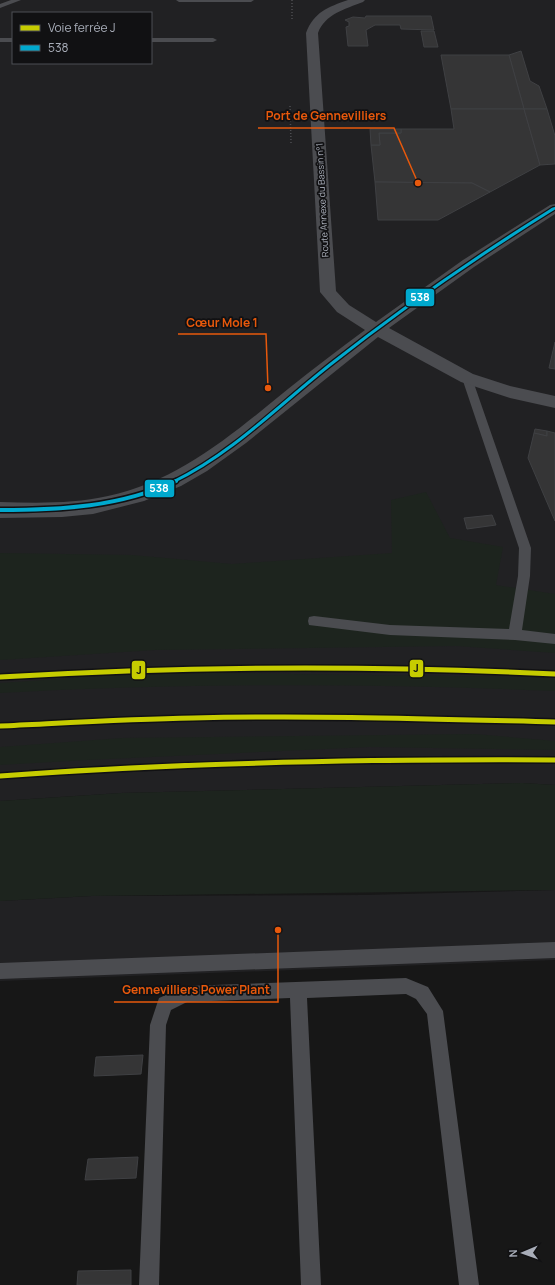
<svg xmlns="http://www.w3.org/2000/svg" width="555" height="1285" viewBox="0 0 555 1285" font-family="Manrope,sans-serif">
	<rect width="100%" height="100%" fill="#171717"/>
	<g fill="#212123" fill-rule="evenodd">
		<path d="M 0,0 L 555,0 L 555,785 L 522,783 L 121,793 L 0,801 ZM 13,13 L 151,13 L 151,63 L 13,63 Z"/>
		<polygon points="555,890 555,960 0,981 0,901 91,896 366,895"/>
	</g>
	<g fill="#1d241e">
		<polygon points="426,492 450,538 503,547 496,585 555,594 555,653 456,646 155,650 0,660 0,553 132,555 232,564 392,553 391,500"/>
		<path d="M 214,673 L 534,677 L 555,679 L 555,691 C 370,683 185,683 0,693 L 0,683 L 116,675 Z"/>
		<polygon points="475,734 555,741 555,750 370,747 87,760 0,765 0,747 122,738"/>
		<polygon points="522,783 555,785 555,890 91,896 0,901 0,801 121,793"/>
	</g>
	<g fill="#353536" stroke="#3f4043">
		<polygon points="366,16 431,16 434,30 401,29 400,25 375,25 366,30 368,46 348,46 346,27 349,26 349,22 345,20 353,17 365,18"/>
		<polygon points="421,31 434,31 438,47 424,47"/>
		<polygon points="521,51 530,81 539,86 547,109 524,109 509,55"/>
		<polygon points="441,55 509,55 524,109 451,109"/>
		<polygon points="451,109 524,109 540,165 490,192 472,183 375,182 371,145 380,145 379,133 401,133 401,129 454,129"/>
		<polygon points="524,109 547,109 555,136 555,164 540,165"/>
		<polygon points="370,129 401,129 401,133 379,133 380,145 371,145"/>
		<polygon points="375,182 472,183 490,192 438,220 378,220"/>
		<polygon points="555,342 555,369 549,368"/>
		<polygon points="535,429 547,431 547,436 534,433"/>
		<polygon points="547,431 555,433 555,521 528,458 534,433 547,436"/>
		<polygon points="492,515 496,525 467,529 464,518"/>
		<polygon points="143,1055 141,1074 94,1076 96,1057"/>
		<polygon points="138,1157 136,1178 85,1180 88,1159"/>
		<polygon points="131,1270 131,1285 77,1285 78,1271"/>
	</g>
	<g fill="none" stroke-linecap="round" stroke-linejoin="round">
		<g stroke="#4d4e52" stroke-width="1.5" stroke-dasharray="1 2" stroke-linecap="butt">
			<polyline points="292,0 292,19"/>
			<polyline points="290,106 291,143"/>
		</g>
		<g fill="#4b4c50" fill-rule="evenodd">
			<polygon points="11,0 21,0 0,8 0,4"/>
			<polygon points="176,0 254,0 251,2 179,2"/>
			<rect x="0" y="38" width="13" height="4"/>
			<polygon points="151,38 213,38 217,40 213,42 151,42"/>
			<polygon points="467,374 472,378 531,548 530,576 522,630 555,634 555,644 515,640 390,635 309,625 308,621 309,617 314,616 390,625 509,629 518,576 519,548 462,378"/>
			<polygon points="555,942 555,958 0,979 0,963"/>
			<polygon points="406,978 428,987 443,1011 479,1285 459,1285 427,1014 416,999 406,994 307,998 321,1285 301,1285 290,998 187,1002 171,1010 166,1025 159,1285 139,1285 150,1025 159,998 186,986"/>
		</g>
		<path fill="#4b4c50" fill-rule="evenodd" d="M 348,0 L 365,0 L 363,2 C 345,9 325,14 318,33 L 336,291 L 349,305 L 376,322 L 463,260 L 550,205 L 555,204 L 555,214 L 474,267 L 389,328 L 473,374 L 510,386 L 555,396 L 555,408 L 510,398 L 461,382 L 378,337 L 246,443 L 207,471 L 181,486 L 144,501 L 93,514 L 62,517 L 0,518 L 0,502 C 36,503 73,504 108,496 C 179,481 234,433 288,389 C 313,369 339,349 365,330 L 337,312 L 320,292 L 306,33 C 314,12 328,7 348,0 Z"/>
		<g stroke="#111113" stroke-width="4.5">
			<polyline id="bus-1-far2" points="551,210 555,208"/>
		</g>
		<g stroke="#111113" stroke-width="5.5">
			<path id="bus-1-far1" d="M 173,482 C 233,453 280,404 331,364 C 402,308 476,257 553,209"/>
		</g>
		<g stroke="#111113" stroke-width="7">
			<path id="bus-1" d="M 0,510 C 61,510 120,507 176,481"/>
		</g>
		<use href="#bus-1-far2" stroke="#00a9ce" stroke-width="2.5"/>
		<use href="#bus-1-far1" stroke="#00a9ce" stroke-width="3"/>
		<use href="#bus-1" stroke="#00a9ce" stroke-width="4"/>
		<g stroke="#111113" stroke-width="8">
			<g id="rail-1">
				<path d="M 0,677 C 185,666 370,665 555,674"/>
				<path d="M 0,726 C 64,723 129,719 193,718 C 314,715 434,719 555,722"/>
				<path d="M 0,776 C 185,762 370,759 555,760"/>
			</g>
		</g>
		<use href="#rail-1" stroke="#c6cc00" stroke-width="5"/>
	</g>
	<g text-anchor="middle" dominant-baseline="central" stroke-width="3.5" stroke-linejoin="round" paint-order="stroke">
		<g font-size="9" fill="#a8adb8" stroke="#111113">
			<text transform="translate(322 200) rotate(-93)">Route Annexe du Bassin n°1</text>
		</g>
	</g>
	<path fill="none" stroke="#e8590c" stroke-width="1.5" d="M418 183L394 128H258M268 388L266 334H178M278 930L278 1002H114"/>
	<g fill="#e8590c" stroke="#111113" stroke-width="1.5">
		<circle cx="418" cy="183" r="4"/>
		<circle cx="268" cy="388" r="4"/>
		<circle cx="278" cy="930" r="4"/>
	</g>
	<g font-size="12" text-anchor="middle" font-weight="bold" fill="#e8590c" stroke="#111113" stroke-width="3.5" stroke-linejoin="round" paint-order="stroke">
		<text x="326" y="120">Port de Gennevilliers</text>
		<text x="222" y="327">Cœur Mole 1</text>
		<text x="196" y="994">Gennevilliers Power Plant</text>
	</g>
	<g stroke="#111113" stroke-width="1.5">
		<rect x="405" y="288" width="30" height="19" rx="4" fill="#00a9ce"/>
		<rect x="144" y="479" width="31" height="19" rx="4" fill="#00a9ce"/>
		<rect x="409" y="659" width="15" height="19" rx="4" fill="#c6cc00"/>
		<rect x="131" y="660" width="15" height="20" rx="4" fill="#c6cc00"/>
	</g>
	<g font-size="11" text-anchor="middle" font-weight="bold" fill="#fff">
		<text x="420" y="301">538</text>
		<text x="159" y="492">538</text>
	</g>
	<g font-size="11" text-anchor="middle" font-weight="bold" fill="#111">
		<text x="416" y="672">J</text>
		<text x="139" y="674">J</text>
	</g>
	<rect x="12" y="12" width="140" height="52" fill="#111113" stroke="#4d4f55"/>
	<rect x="20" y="25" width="20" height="6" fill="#c6cc00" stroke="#4d4f55"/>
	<text x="48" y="32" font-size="12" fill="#a8adb8">Voie ferrée J</text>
	<rect x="20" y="45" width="20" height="6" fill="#00a9ce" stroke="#4d4f55"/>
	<text x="48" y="52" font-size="12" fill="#a8adb8">538</text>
	<g transform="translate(523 1253) rotate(268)" stroke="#111113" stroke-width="3" paint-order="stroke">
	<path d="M0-3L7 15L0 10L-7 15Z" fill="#a8adb8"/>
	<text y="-6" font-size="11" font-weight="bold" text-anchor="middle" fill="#a8adb8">N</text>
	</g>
</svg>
